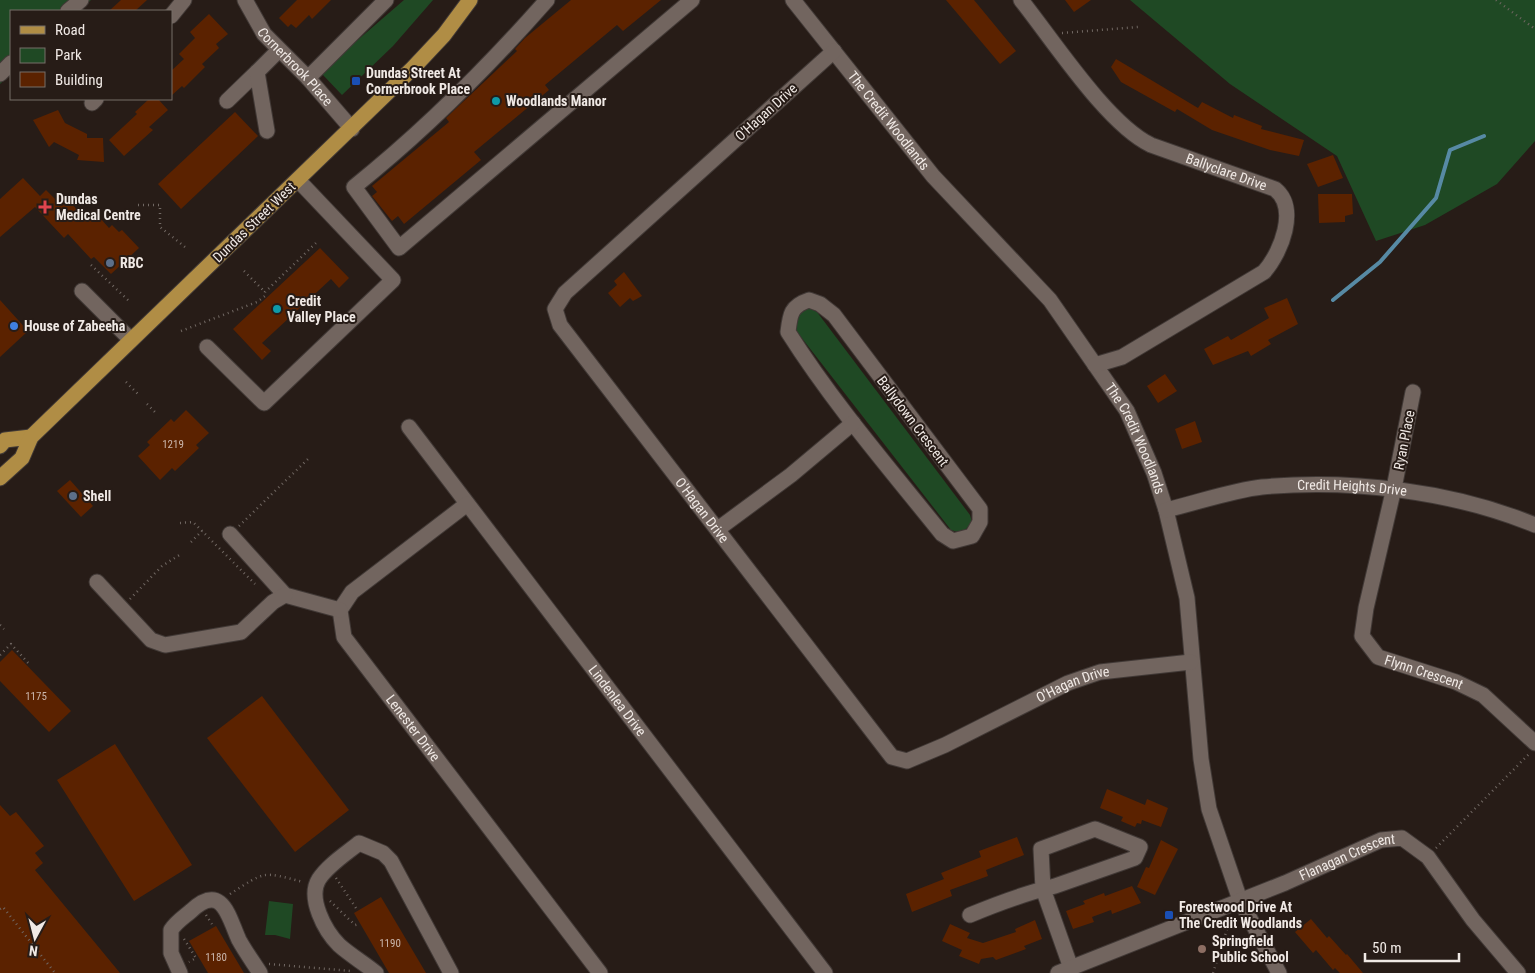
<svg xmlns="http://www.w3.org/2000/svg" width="1535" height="973" viewBox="0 0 1535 973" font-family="'Roboto Condensed',sans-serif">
	<rect width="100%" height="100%" fill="#271c17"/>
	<g fill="#1f4924">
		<polygon points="0,0 91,0 79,11 11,11 11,74 0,84"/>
		<polygon points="404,0 433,0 393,46 342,95 323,75 323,70"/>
		<polygon points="1130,0 1535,0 1535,141 1497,184 1425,225 1376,241 1337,156 1230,84"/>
		<path d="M 808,307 L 817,312 L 970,515 L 972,522 C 965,531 962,534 951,530 L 794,328 L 799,311 Z"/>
		<polygon points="269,901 293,904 290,939 275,935 265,935"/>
	</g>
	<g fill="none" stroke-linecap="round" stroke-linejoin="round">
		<polyline stroke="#578aa4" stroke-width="4" points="1333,300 1380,262 1436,198 1450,150 1484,136"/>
	</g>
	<g fill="#5b2200">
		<polygon points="121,0 147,0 135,11 109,11"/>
		<polygon points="297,0 331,0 312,19 309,15 296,28 291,24 288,27 279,18"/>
		<polygon points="571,0 661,0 623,31 617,25 545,85 549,90 474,152 481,160 404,224 398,216 392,221 372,196 377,192 372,186 449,122 446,118 517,51 515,49 525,38"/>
		<polygon points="946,0 974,0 1016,51 1000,64"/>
		<polygon points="1065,0 1091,0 1074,12"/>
		<polygon points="209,14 228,34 216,44 219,48 202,64 205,67 184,88 182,86 171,96 171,71 184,59 179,54 195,38 190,32"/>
		<polygon points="1116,59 1198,108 1202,102 1233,118 1234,115 1262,126 1261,129 1304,140 1299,156 1270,150 1212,130 1177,109 1175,112 1121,82 1111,67"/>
		<polygon points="149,99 158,99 168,110 149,127 153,130 124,156 109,140 137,114 135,112"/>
		<polygon points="58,110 65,123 87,134 87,138 103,138 104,162 77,160 79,155 54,142 49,147 33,120"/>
		<polygon points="235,112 258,136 181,209 158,184"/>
		<polygon points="1333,155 1343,178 1318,187 1307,164"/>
		<polygon points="23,178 40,196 46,190 62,206 68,200 86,219 90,215 96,222 100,218 109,228 112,225 119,232 122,230 139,248 111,274 94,257 91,259 68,234 64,238 35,207 0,237 0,199"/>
		<polygon points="1318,194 1352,194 1353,214 1345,216 1345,222 1319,223"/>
		<polygon points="320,248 349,278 339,288 331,279 262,343 271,351 262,360 233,329"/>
		<polygon points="624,272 642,296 633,301 630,298 620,307 608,293 617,285 614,281"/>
		<polygon points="1287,298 1298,324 1268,340 1271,344 1251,356 1248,351 1213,365 1204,349 1228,336 1231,340 1269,318 1264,308"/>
		<polygon points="0,300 28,331 0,357"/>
		<polygon points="1165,374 1177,391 1158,403 1147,386"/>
		<polygon points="186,410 209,433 196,445 199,448 175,471 172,468 160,480 138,456 150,445 147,442 171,419 174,422"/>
		<polygon points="1195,421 1202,442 1182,449 1175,429"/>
		<polygon points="70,480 93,506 81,517 57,491"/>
		<polygon points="12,650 71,711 49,732 0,681 0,662"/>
		<polygon points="262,696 349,810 295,852 207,738"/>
		<polygon points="115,744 192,865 134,901 57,780"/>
		<polygon points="1107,789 1145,805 1147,799 1168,808 1161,827 1142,820 1141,824 1137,823 1135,827 1121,821 1123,817 1100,808"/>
		<polygon points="0,805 10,816 16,812 44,846 35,853 43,863 35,870 120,973 0,973"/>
		<polygon points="1017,837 1024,855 986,870 988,876 950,890 952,896 912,912 906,894 944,879 941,873 981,857 979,851"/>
		<polygon points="1161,840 1178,849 1155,895 1137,887 1146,867 1149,868"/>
		<polygon points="1132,886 1141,903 1112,914 1111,910 1092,917 1094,922 1073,929 1066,911 1085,904 1083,901 1104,893 1105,896"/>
		<polygon points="381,897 426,973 389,973 354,913"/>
		<polygon points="1311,919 1327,938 1329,936 1346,955 1347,954 1363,973 1340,973 1335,968 1333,970 1316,950 1313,953 1295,932"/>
		<polygon points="1035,920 1042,939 1024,946 1026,949 996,960 993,957 981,959 979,964 959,956 962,950 942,941 950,924 970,933 967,938 983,943 1016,932 1015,929"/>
		<polygon points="216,926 244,973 208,973 189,941"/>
	</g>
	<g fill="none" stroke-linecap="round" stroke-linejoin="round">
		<g stroke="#413936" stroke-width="17">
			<g id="minor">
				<path id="s1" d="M 245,0 L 264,34 L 308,78 L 352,129"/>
				<path d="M 547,0 C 488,67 424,131 354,187 L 399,248 L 692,0"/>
				<path id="s2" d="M 793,0 L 933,176 L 1050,300 L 1127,411 L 1154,473 L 1166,510 L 1187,598 L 1201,759 L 1209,809 L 1240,900 L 1279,973"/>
				<path id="s3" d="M 1021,0 C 1053,40 1107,124 1151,145 L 1275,189 C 1299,208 1281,253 1264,272 L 1122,357 L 1095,365"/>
				<polyline points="68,11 81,0"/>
				<polyline points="171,16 184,0"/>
				<path id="s4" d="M 834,51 L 565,293 L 555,309 L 560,325 L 892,757 L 907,761 L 945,745 L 1068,683 L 1100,672 L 1191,662"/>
				<polyline points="0,74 11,63"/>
				<polyline points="308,78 386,0"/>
				<polyline points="227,101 257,72"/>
				<polyline points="92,103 96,99"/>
				<polyline points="267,131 257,72 279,50"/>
				<polyline points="82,291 130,339"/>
				<path d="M 809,300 L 820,304 L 834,315 L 980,509 L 980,522 L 972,536 L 953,541 L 942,534 C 889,468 833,403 788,332 C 790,314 791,306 809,300 Z"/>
				<polyline points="207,347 264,403 393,280 298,180"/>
				<path id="s5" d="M 1413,392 L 1394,488 L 1366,608 L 1362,636 L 1378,657 L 1456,682 L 1483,695 L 1535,743"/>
				<path id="s6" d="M 409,427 L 825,973"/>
				<path id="s7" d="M 467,504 L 352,592 L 340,610 L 344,637 L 600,973"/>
				<path id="s8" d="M 1166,510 C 1196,503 1233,490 1262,487 C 1352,479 1452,491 1535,525"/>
				<polyline points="718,529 791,475 853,423"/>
				<polyline points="230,534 285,595 340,610"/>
				<polyline points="97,582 151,640 165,645 241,632 273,602 285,595"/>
				<path d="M 970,915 C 999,903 1026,893 1055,886 L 1135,858 L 1140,847 L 1095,829 L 1041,849 L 1043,889 L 1071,968"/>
				<path d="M 180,973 L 171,953 L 171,930 C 176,922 184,917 191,911 C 223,881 229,919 239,940 C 245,951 253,962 260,973"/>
				<path d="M 376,973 C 364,963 350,955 339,945 C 325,931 307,898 319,879 C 328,865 347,853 359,843 L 383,853 L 391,861 L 451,973"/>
				<path id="s9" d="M 1058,973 L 1285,883 L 1381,840 L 1402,838 L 1428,857 L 1473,920 L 1518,973"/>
			</g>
		</g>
		<g stroke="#413936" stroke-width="17">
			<g id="major">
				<polyline points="0,446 5,440 31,437"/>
				<polyline points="0,478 22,458 31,437 413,68 444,35 470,0"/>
			</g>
		</g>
		<g stroke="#716863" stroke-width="2.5" stroke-dasharray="1 4" stroke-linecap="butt">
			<polyline points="1496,0 1535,29"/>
			<polyline points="1062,33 1138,27"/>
			<polyline points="138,205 160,205 160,227 185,247"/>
			<polyline points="91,265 129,301"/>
			<polyline points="244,271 265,292"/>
			<polyline points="181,331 257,302 265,296 265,292 317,242"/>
			<polyline points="126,382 140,396"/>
			<polyline points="147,404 157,414"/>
			<polyline points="180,523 193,522 255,584"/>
			<polyline points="239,526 310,457"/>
			<polyline points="191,542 202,531"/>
			<polyline points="130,599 162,566 181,554"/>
			<polyline points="0,625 4,629"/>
			<polyline points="0,655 11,644 30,665"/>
			<polyline points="1436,848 1529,754"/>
			<polyline points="336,878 356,908"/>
			<path d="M 230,894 C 266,871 261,871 303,882"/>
			<polyline points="330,901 355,925 359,924"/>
			<polyline points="0,909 3,907 55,973"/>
			<polyline points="206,915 212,924"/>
			<polyline points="184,939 196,958 189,962"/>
			<polyline points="269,964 351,971"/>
			<polyline points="1213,973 1230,920"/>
		</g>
		<use href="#minor" stroke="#72655f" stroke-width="15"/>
		<use href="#major" stroke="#b08d45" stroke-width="15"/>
	</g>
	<g fill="#1a4fb4" stroke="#271c17" stroke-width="2">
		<rect x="351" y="76" width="10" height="10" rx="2.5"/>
		<rect x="1164" y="910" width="10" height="10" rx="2.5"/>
	</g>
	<g fill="#0f9aa8" stroke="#271c17" stroke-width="2">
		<circle cx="496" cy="101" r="5"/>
		<circle cx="277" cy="309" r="5"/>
	</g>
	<path fill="#e0444e" stroke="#271c17" stroke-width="2" d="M42.5 199.5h5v5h5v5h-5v5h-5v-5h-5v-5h5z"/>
	<g fill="#5c6f8a" stroke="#271c17" stroke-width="2">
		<circle cx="110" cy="263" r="5"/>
		<circle cx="73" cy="496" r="5"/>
	</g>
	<circle fill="#3f7fe0" stroke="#271c17" stroke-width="2" cx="14" cy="326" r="5"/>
	<circle fill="#8d6e63" stroke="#271c17" stroke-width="2" cx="1202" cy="949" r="5"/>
	<g text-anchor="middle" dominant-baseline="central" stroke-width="4" stroke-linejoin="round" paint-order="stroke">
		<g font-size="11" fill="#cbb7ac">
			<text x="173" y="444">1219</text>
			<text x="36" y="696">1175</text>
			<text x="390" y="943">1190</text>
			<text x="216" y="957">1180</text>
		</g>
		<g font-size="14" fill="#f0e9e5" stroke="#271c17">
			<text stroke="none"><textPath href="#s1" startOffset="84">Cornerbrook Place</textPath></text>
			<text transform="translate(766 112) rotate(-42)">O'Hagan Drive</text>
			<text stroke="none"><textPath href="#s2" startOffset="154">The Credit Woodlands</textPath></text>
			<text stroke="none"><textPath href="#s3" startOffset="276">Ballyclare Drive</textPath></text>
			<text transform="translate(254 222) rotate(-44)">Dundas Street West</text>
			<text transform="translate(913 421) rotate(53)">Ballydown Crescent</text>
			<text stroke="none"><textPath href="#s2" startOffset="559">The Credit Woodlands</textPath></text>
			<text transform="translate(1404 440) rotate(-79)">Ryan Place</text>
			<text stroke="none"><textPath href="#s8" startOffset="189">Credit Heights Drive</textPath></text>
			<text stroke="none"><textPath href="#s4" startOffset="631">O'Hagan Drive</textPath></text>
			<text stroke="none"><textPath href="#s5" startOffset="324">Flynn Crescent</textPath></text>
			<text stroke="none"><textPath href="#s4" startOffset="1141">O'Hagan Drive</textPath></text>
			<text stroke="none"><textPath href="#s6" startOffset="344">Lindenlea Drive</textPath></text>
			<text stroke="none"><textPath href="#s7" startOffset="308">Lenester Drive</textPath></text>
			<text stroke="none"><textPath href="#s9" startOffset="312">Flanagan Crescent</textPath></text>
		</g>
		<g font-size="14" font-weight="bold" fill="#f0e9e5" stroke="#271c17" text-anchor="start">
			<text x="366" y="73">Dundas Street At<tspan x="366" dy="16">Cornerbrook Place</tspan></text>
			<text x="506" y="101">Woodlands Manor</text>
			<text x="56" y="199">Dundas<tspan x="56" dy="16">Medical Centre</tspan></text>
			<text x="120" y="263">RBC</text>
			<text x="287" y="301">Credit<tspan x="287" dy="16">Valley Place</tspan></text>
			<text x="24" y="326">House of Zabeeha</text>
			<text x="83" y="496">Shell</text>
			<text x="1179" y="907">Forestwood Drive At<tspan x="1179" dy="16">The Credit Woodlands</tspan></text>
			<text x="1212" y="941">Springfield<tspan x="1212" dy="16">Public School</tspan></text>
		</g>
	</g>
	<rect x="10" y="10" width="162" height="90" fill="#271c17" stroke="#776e69"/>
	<rect x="20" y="26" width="25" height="8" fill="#b08d45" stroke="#776e69"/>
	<text x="55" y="35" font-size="15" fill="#f0e9e5">Road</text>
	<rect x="20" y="48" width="25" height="15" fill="#1f4924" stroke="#776e69"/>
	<text x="55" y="60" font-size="15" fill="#f0e9e5">Park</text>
	<rect x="20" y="72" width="25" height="15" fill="#5b2200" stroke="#776e69"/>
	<text x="55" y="85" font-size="15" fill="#f0e9e5">Building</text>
	<g transform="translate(35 938) rotate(187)" stroke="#271c17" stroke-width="4" paint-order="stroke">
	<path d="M0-4L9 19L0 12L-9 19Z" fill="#f0e9e5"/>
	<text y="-8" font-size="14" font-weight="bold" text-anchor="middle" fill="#f0e9e5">N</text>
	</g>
	<path d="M1365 953v8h94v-8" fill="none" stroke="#f0e9e5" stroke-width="2.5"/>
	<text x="1372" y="953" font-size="15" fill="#f0e9e5" stroke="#271c17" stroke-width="4" paint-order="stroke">50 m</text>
</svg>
